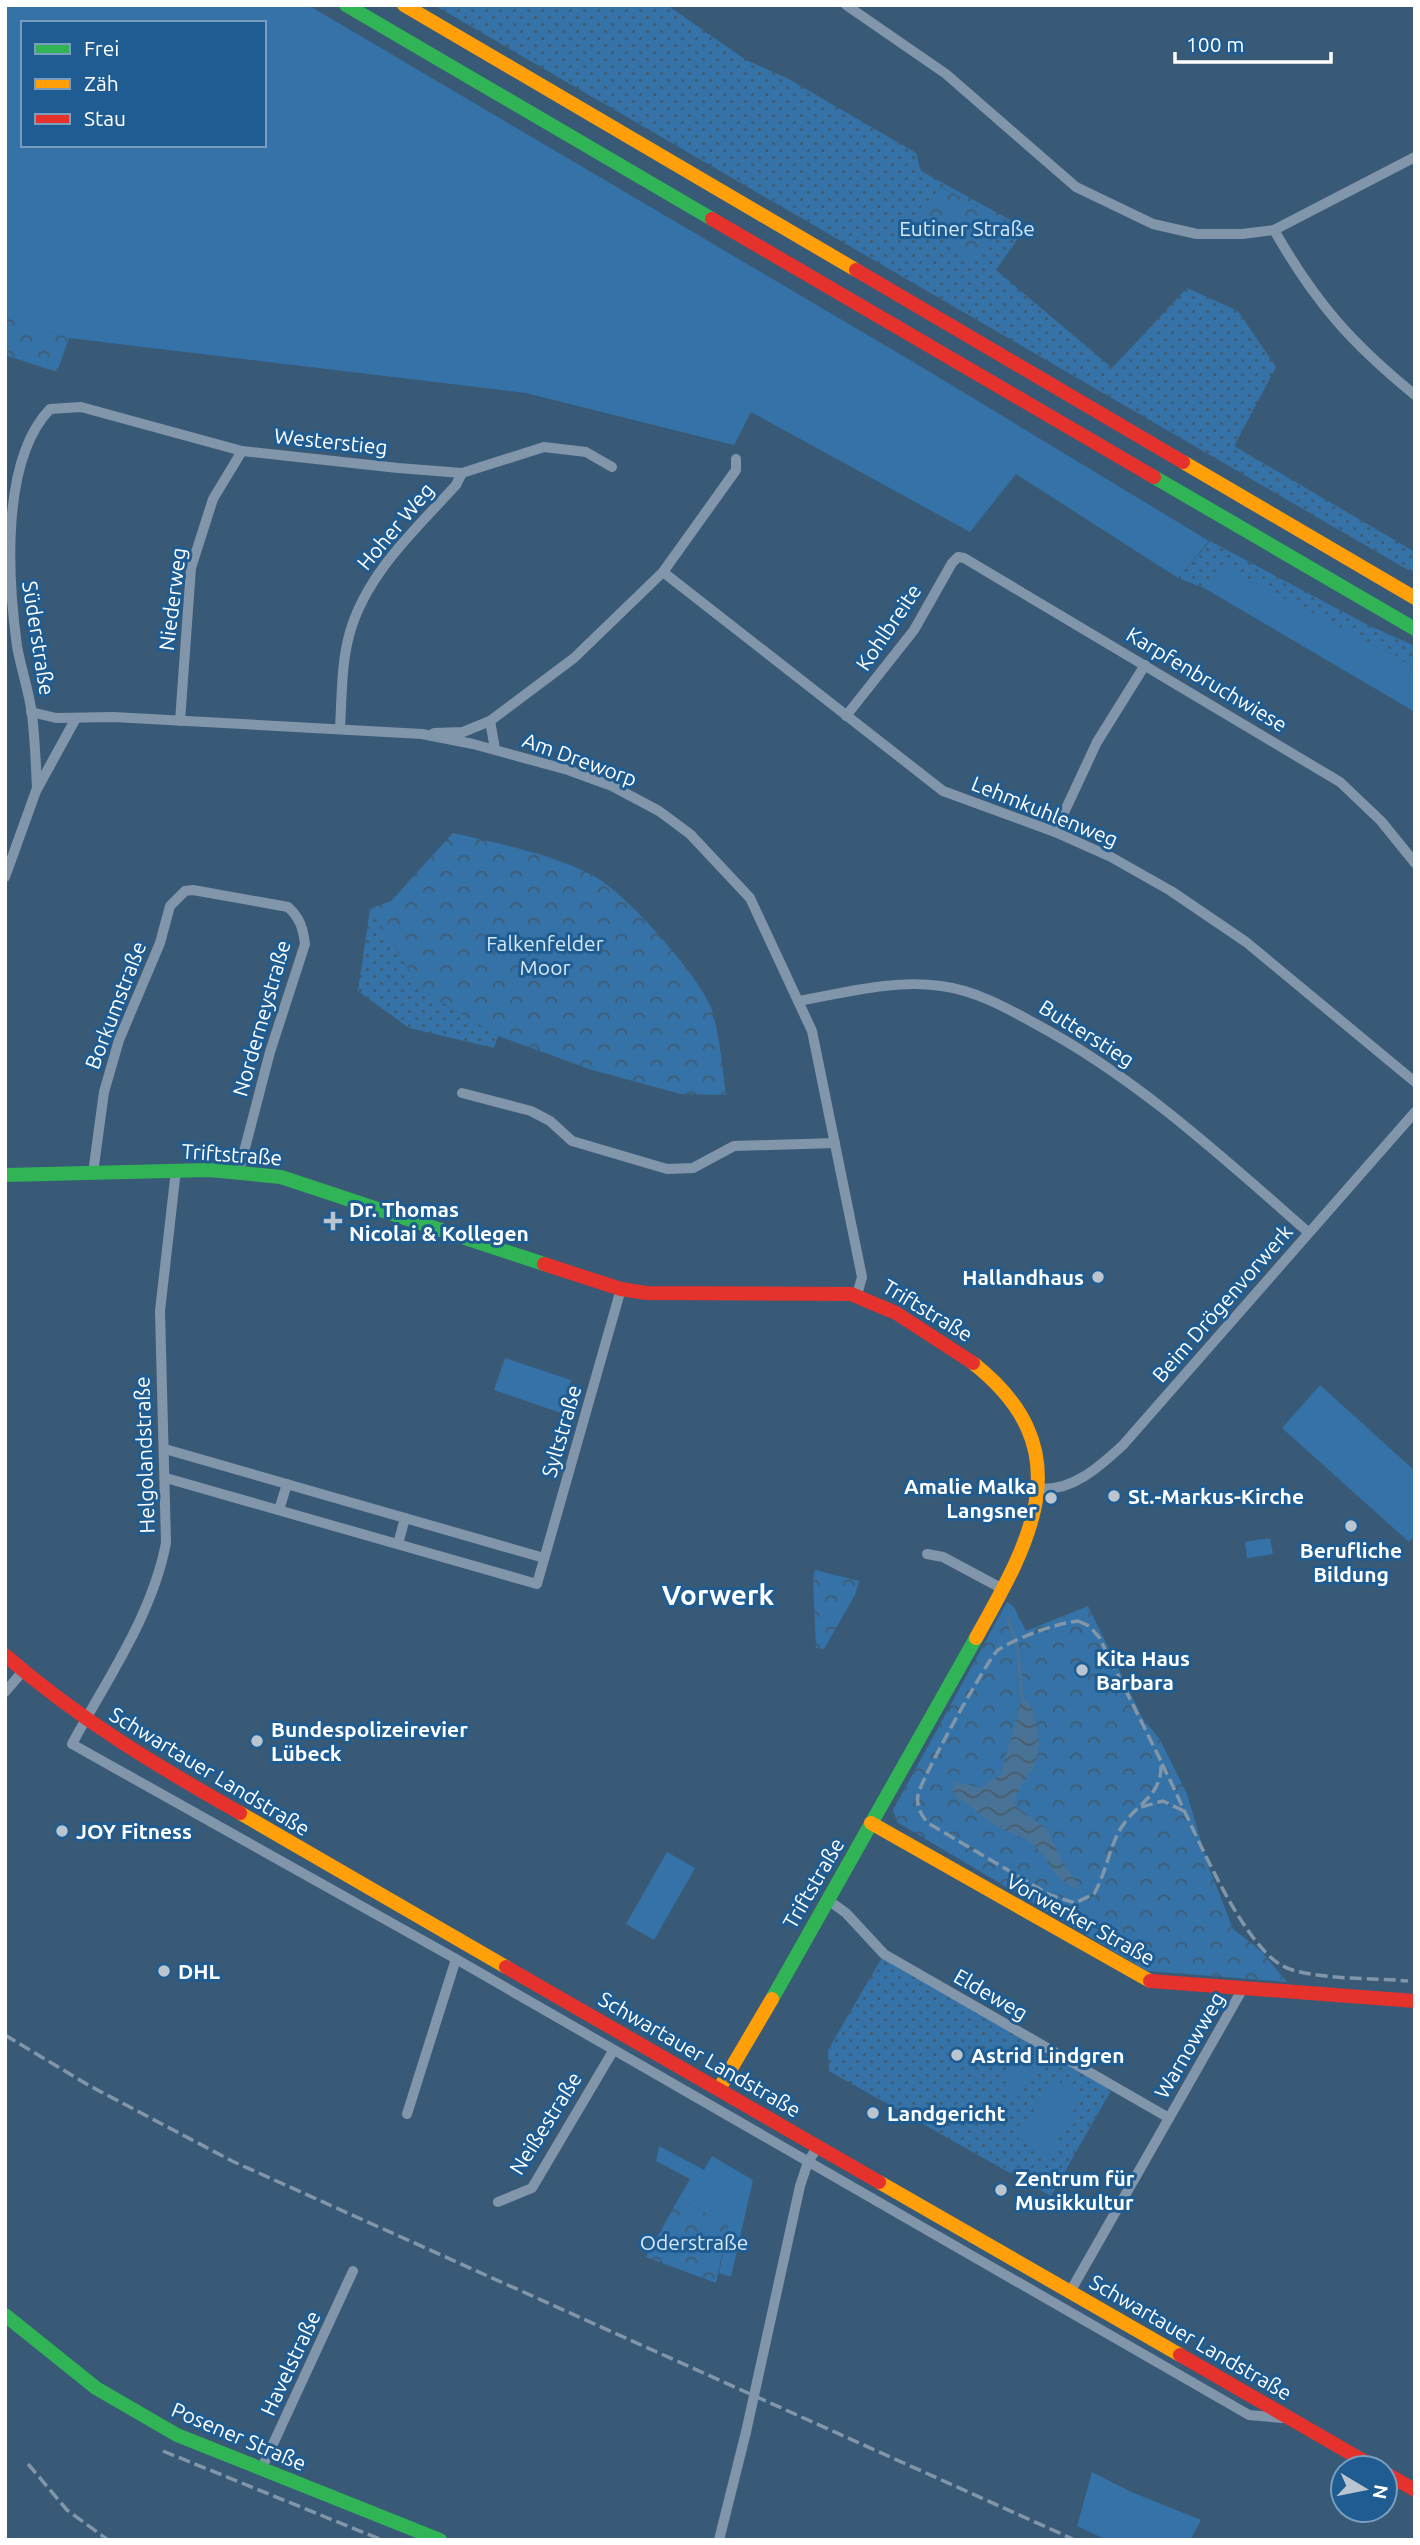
<svg xmlns="http://www.w3.org/2000/svg" width="1420" height="2545" viewBox="0 0 1420 2545" font-family="Ubuntu,sans-serif">
	<defs>
		<pattern id="grass-dots" width="8" height="8" patternUnits="userSpaceOnUse" patternTransform="scale(1.75)"><rect width="8" height="8" fill="#3472a7"/><path d="M2 2h.1M6 6h.1" fill="none" stroke="#425b70" stroke-width="1.8" stroke-linecap="round"/></pattern>
		<pattern id="forest-crowns" width="20" height="18" patternUnits="userSpaceOnUse" patternTransform="scale(1.75)"><rect width="20" height="18" fill="#3472a7"/><path d="M2 6a3 3 0 1 1 6 0M12 15a3 3 0 1 1 6 0" fill="none" stroke="#425b70"/></pattern>
		<pattern id="water-waves" width="16" height="10" patternUnits="userSpaceOnUse" patternTransform="scale(1.75)"><rect width="16" height="10" fill="#487397"/><path d="M0 5q4-4 8 0t8 0" fill="none" stroke="#4a5c6a"/></pattern>
	</defs>
	<rect width="100%" height="100%" fill="#395a77"/>
	<g fill="url(#grass-dots)" fill-rule="evenodd">
		<path d="M 434,5 L 667,5 L 746,60 L 787,78 L 916,153 L 921,171 L 1025,228 L 996,270 L 1112,368 L 1187,288 L 1238,311 L 1276,367 L 1234,446 L 1415,552 L 1415,574 ZM 943,188 L 1004,221 L 976,261 L 931,233 Z"/>
		<polygon points="1210,541 1368,625 1415,646 1415,667 1223,567 1204,588 1178,578"/>
		<polygon points="370,909 423,991 498,1036 494,1048 409,1028 358,991"/>
		<polygon points="884,1954 1113,2087 1051,2196 829,2071 828,2050"/>
	</g>
	<g fill="url(#forest-crowns)">
		<polygon points="942,188 1005,221 991,236 987,249 976,262 964,256 916,221 917,211"/>
		<polygon points="5,318 69,338 57,372 5,355"/>
		<path d="M 453,833 C 500,844 549,853 592,875 C 623,890 701,977 712,1010 C 720,1036 722,1067 726,1095 L 681,1094 L 592,1070 L 498,1036 L 423,991 L 370,909 L 391,901 Z"/>
		<polygon points="815,1570 859,1581 855,1595 824,1649 816,1648 813,1580"/>
		<polygon points="1007,1602 1014,1607 1026,1631 1088,1606 1143,1719 1159,1738 1187,1794 1208,1865 1233,1929 1260,1950 1287,1982 1147,1971 897,1822 893,1810"/>
		<polygon points="679,2198 728,2226 716,2283 646,2257"/>
	</g>
	<g fill="#3472a7" fill-rule="evenodd">
		<path d="M 5,5 L 308,5 L 915,363 L 1209,541 L 1178,578 L 1016,474 L 970,532 L 751,412 L 734,445 L 526,393 L 69,338 L 5,318 ZM 23,23 L 264,23 L 264,145 L 23,145 Z"/>
		<polygon points="1223,566 1415,667 1415,712 1204,588"/>
		<polygon points="505,1358 571,1380 561,1413 494,1390"/>
		<polygon points="1320,1385 1415,1471 1415,1536 1409,1542 1282,1428"/>
		<polygon points="1270,1538 1273,1554 1247,1558 1245,1542"/>
		<polygon points="667,1852 695,1868 654,1940 626,1924"/>
		<polygon points="1021,2060 1036,2070 1019,2097 1003,2087"/>
		<polygon points="1052,2078 1082,2095 1049,2156 1018,2139"/>
		<polygon points="659,2146 704,2170 712,2156 753,2180 731,2277 719,2273 728,2226 679,2198 690,2179 656,2161"/>
		<polygon points="1092,2472 1129,2491 1201,2520 1190,2540 1107,2540 1077,2526"/>
	</g>
	<path fill="url(#water-waves)" d="M 1022,1698 C 1031,1702 1033,1711 1035,1720 C 1050,1775 1014,1776 1015,1806 L 1047,1829 L 1059,1856 L 1082,1891 C 1044,1875 1056,1862 1032,1844 C 1021,1835 1010,1833 998,1827 C 983,1817 970,1805 954,1796 L 953,1781 L 981,1788 L 1001,1774 Z"/>
	<g fill="none" stroke-linecap="round" stroke-linejoin="round">
		<polyline stroke="#487397" stroke-width="3.5" points="1008,1618 1018,1650 1022,1698"/>
		<g stroke="#8196aa" stroke-width="10">
			<polyline points="846,5 946,74 1076,187 1153,224 1197,234 1242,234 1274,230 1415,157"/>
			<path d="M 1274,230 C 1315,302 1351,343 1415,395"/>
			<polyline points="663,572 943,791 1055,832 1111,857 1171,891 1246,942 1415,1082"/>
			<polyline points="31,712 56,718 113,717 422,734 473,744 568,770 612,786 659,811 690,834 750,898 812,1031 862,1277 857,1295"/>
			<polyline points="846,716 914,630 952,563 958,557 964,558 1340,782 1381,821 1415,863"/>
			<polyline points="180,721 191,568 213,499 242,451"/>
			<polyline points="490,721 495,749"/>
			<path d="M 340,728 C 342,697 341,663 350,632 C 367,573 416,529 456,485 L 462,473"/>
			<polyline points="434,733 463,732 490,721 574,658 663,572 736,470 736,459"/>
			<path d="M 37,789 C 36,764 35,739 32,714 C 29,691 21,669 17,646 C 8,580 0,461 50,409 L 81,407 L 242,451 L 398,468 L 462,473 L 544,447 L 586,452 L 612,467"/>
			<polyline points="1055,832 1097,742 1145,665"/>
			<polyline points="5,877 36,791 76,718"/>
			<path d="M 798,1001 C 844,993 894,979 941,986 C 974,990 1005,1007 1034,1023 C 1137,1078 1220,1155 1308,1232"/>
			<polyline points="462,1093 531,1111 550,1121 572,1141 667,1169 693,1168 734,1146 835,1143"/>
			<path d="M 176,1170 L 160,1311 L 166,1543 C 152,1616 107,1679 72,1744 L 456,1959 L 1249,2415 L 1282,2418"/>
			<path d="M 93,1173 L 104,1092 L 119,1040 L 160,943 L 170,906 L 185,891 L 193,890 L 288,907 C 300,918 303,928 305,944 L 270,1052 L 239,1171"/>
			<polyline points="165,1449 544,1558"/>
			<polyline points="166,1478 537,1584 621,1289"/>
			<path d="M 1039,1489 C 1073,1491 1099,1467 1123,1445 L 1415,1112"/>
			<polyline points="279,1510 287,1484"/>
			<polyline points="398,1544 405,1518"/>
			<polyline points="927,1554 943,1557 1001,1588"/>
			<polyline points="5,1692 23,1671"/>
			<polyline points="828,1900 846,1913 884,1954 1169,2118"/>
			<polyline points="407,2114 456,1959"/>
			<polyline points="498,2202 532,2188 613,2051"/>
			<polyline points="1070,2292 1242,1990"/>
			<polyline points="757,2382 800,2186 808,2162 818,2146"/>
			<polyline points="261,2470 353,2271"/>
			<polyline points="719,2540 746,2432"/>
		</g>
		<g stroke="#30b455" stroke-width="14">
			<polyline points="346,5 712,219"/>
			<polyline points="1154,477 1415,629"/>
			<polyline points="5,1175 209,1170 281,1177 544,1264"/>
			<polyline points="772,1999 976,1638"/>
			<polyline points="5,2315 96,2388 177,2435 440,2540"/>
		</g>
		<g stroke="#ff9f0a" stroke-width="14">
			<polyline points="404,5 856,270"/>
			<polyline points="1183,462 1415,598"/>
			<path d="M 973,1363 C 1082,1449 1033,1537 976,1638"/>
			<polyline points="240,1813 506,1967"/>
			<polyline points="871,1823 1150,1981"/>
			<polyline points="719,2089 772,1999"/>
			<polyline points="879,2182 1180,2355"/>
		</g>
		<g stroke="#e5322d" stroke-width="14">
			<polyline points="712,219 1154,477"/>
			<polyline points="856,270 1183,462"/>
			<polyline points="544,1264 621,1289 646,1293 851,1294 896,1313 973,1363"/>
			<path d="M 5,1655 C 77,1718 157,1766 240,1813"/>
			<polyline points="506,1967 879,2182"/>
			<polyline points="1150,1981 1415,2001"/>
			<polyline points="1180,2355 1376,2468"/>
			<polyline points="1385,2473 1415,2490"/>
		</g>
		<g stroke="#8196a9" stroke-width="3.5" stroke-dasharray="12 5" stroke-linecap="butt">
			<path d="M 1078,1621 L 1089,1626 L 1099,1637 L 1161,1761 C 1163,1797 1138,1801 1121,1828 C 1109,1848 1106,1873 1094,1894 L 1075,1903 L 1050,1895 L 928,1823 C 921,1815 916,1806 918,1795 C 920,1781 988,1658 998,1650 C 1016,1638 1057,1623 1078,1621 Z"/>
			<path d="M 1162,1764 C 1188,1814 1236,1938 1281,1965 C 1305,1980 1378,1978 1408,1981"/>
			<polyline points="1141,1807 1163,1801 1186,1812"/>
			<polyline points="5,2035 90,2086 232,2161 1075,2540"/>
			<polyline points="163,2451 382,2540"/>
			<polyline points="28,2464 67,2510 108,2540"/>
		</g>
		<polyline stroke="#8196aa" stroke-width="10" points="746,2432 757,2382"/>
	</g>
	<g fill="#bac5cf" stroke="#1f5c91" stroke-width="2.5">
		<path d="M329.5 1210.5h7v7h7v7h-7v7h-7v-7h-7v-7h7z"/>
		<circle cx="1098" cy="1277" r="7"/>
		<circle cx="1114" cy="1496" r="7"/>
		<circle cx="1051" cy="1498" r="7"/>
		<circle cx="1351" cy="1526" r="7"/>
		<circle cx="1082" cy="1670" r="7"/>
		<circle cx="257" cy="1741" r="7"/>
		<circle cx="62" cy="1831" r="7"/>
		<circle cx="164" cy="1971" r="7"/>
		<circle cx="957" cy="2055" r="7"/>
		<circle cx="873" cy="2113" r="7"/>
		<circle cx="1001" cy="2190" r="7"/>
	</g>
	<g text-anchor="middle" dominant-baseline="central" stroke-width="6" stroke-linejoin="round" paint-order="stroke">
		<g font-size="21" fill="#d6e9fa" stroke="#1f5c91">
			<text x="967" y="228">Eutiner Straße</text>
			<text x="545" y="943">Falkenfelder<tspan x="545" dy="24">Moor</tspan></text>
			<text x="694" y="2242">Oderstraße</text>
		</g>
		<g font-size="21" fill="#fff" stroke="#1f5c91">
			<text transform="translate(331 441) rotate(6)">Westerstieg</text>
			<text transform="translate(395 526) rotate(-50)">Hoher Weg</text>
			<text transform="translate(172 599) rotate(-83)">Niederweg</text>
			<text transform="translate(888 627) rotate(-56)">Kohlbreite</text>
			<text transform="translate(39 638) rotate(81)">Süderstraße</text>
			<text transform="translate(1207 679) rotate(31)">Karpfenbruchwiese</text>
			<text transform="translate(580 759) rotate(20)">Am Dreworp</text>
			<text transform="translate(1045 811) rotate(22)">Lehmkuhlenweg</text>
			<text transform="translate(115 1005) rotate(-69)">Borkumstraße</text>
			<text transform="translate(261 1018) rotate(-74)">Norderneystraße</text>
			<text transform="translate(1087 1033) rotate(32)">Butterstieg</text>
			<text transform="translate(232 1154) rotate(4)">Triftstraße</text>
			<text transform="translate(1222 1303) rotate(-49)">Beim Drögenvorwerk</text>
			<text transform="translate(928 1310) rotate(31)">Triftstraße</text>
			<text transform="translate(561 1431) rotate(-74)">Syltstraße</text>
			<text transform="translate(144 1455) rotate(-92)">Helgolandstraße</text>
			<text transform="translate(210 1771) rotate(31)">Schwartauer Landstraße</text>
			<text transform="translate(813 1883) rotate(-60)">Triftstraße</text>
			<text transform="translate(1081 1919) rotate(29)">Vorwerker Straße</text>
			<text transform="translate(991 1994) rotate(30)">Eldeweg</text>
			<text transform="translate(1189 2045) rotate(-60)">Warnowweg</text>
			<text transform="translate(700 2054) rotate(30)">Schwartauer Landstraße</text>
			<text transform="translate(545 2123) rotate(-58)">Neißestraße</text>
			<text transform="translate(1191 2337) rotate(30)">Schwartauer Landstraße</text>
			<text transform="translate(290 2363) rotate(-65)">Havelstraße</text>
			<text transform="translate(239 2436) rotate(23)">Posener Straße</text>
		</g>
		<g font-size="21" font-weight="bold" fill="#fff" stroke="#1f5c91" text-anchor="start">
			<text x="349" y="1209">Dr. Thomas<tspan x="349" dy="24">Nicolai &amp; Kollegen</tspan></text>
			<text x="1084" y="1277" text-anchor="end">Hallandhaus</text>
			<text x="1037" y="1486" text-anchor="end">Amalie Malka<tspan x="1037" dy="24">Langsner</tspan></text>
			<text x="1128" y="1496">St.-Markus-Kirche</text>
			<text x="1351" y="1550" text-anchor="middle">Berufliche<tspan x="1351" dy="24">Bildung</tspan></text>
			<text x="1096" y="1658">Kita Haus<tspan x="1096" dy="24">Barbara</tspan></text>
			<text x="271" y="1729">Bundespolizeirevier<tspan x="271" dy="24">Lübeck</tspan></text>
			<text x="76" y="1831">JOY Fitness</text>
			<text x="178" y="1971">DHL</text>
			<text x="971" y="2055">Astrid Lindgren</text>
			<text x="887" y="2113">Landgericht</text>
			<text x="1015" y="2178">Zentrum für<tspan x="1015" dy="24">Musikkultur</tspan></text>
		</g>
		<g font-size="28" font-weight="bold" fill="#fff" stroke="#1f5c91">
			<text x="718" y="1594">Vorwerk</text>
		</g>
	</g>
	<rect width="1420" height="2545" fill="none" stroke="#ffffff" stroke-width="14"/>
	<rect x="21" y="21" width="245" height="126" fill="#1f5c91" stroke="#799dbd" stroke-width="2"/>
	<rect x="35" y="44" width="35" height="10" fill="#30b455" stroke="#799dbd" stroke-width="2"/>
	<text x="84" y="56" font-size="21" fill="#ffffff">Frei</text>
	<rect x="35" y="79" width="35" height="10" fill="#ff9f0a" stroke="#799dbd" stroke-width="2"/>
	<text x="84" y="91" font-size="21" fill="#ffffff">Zäh</text>
	<rect x="35" y="114" width="35" height="10" fill="#e5322d" stroke="#799dbd" stroke-width="2"/>
	<text x="84" y="126" font-size="21" fill="#ffffff">Stau</text>
	<g transform="translate(1364 2489) rotate(100)"><circle r="33" fill="#1f5c91" stroke="#799dbd" stroke-width="2"/>
	<path d="M0-5L12 26L0 18L-12 26Z" fill="#bac5cf"/>
	<text y="-10" font-size="19" font-weight="bold" text-anchor="middle" fill="#ffffff">N</text>
	</g>
	<path d="M1175 52v10h156v-10" fill="none" stroke="#ffffff" stroke-width="3.5"/>
	<text x="1186" y="52" font-size="21" fill="#ffffff" stroke="#1f5c91" stroke-width="5" paint-order="stroke">100 m</text>
</svg>
